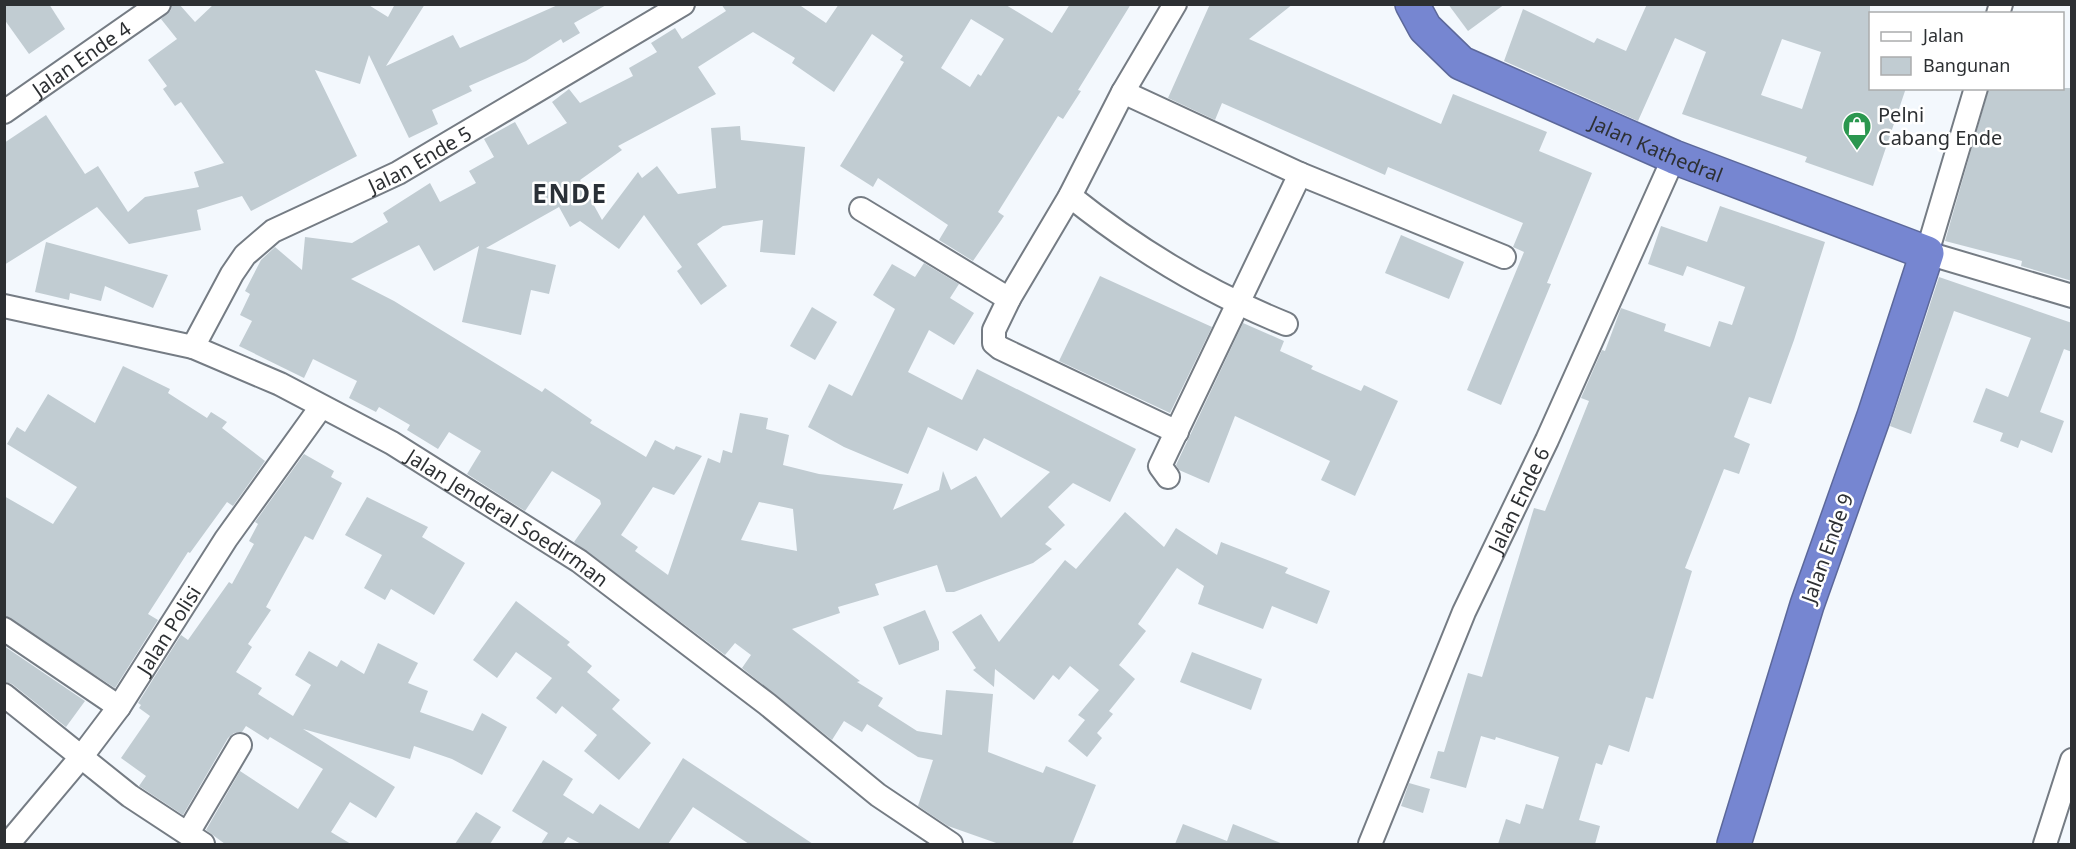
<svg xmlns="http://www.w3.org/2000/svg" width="2076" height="849" viewBox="0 0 2076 849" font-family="'Noto Sans',sans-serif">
	<rect width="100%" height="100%" fill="#f3f8fd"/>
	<g fill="#c1ccd2" fill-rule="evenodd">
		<polygon points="4,4 49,4 65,29 29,54 4,19"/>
		<polygon points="172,4 179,4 195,22 214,4 367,4 388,17 395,4 425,4 386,66 453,35 460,48 560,4 608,4 574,23 580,33 563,43 561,39 526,61 469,86 472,91 432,110 438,124 409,138 369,55 360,84 315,70 357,156 251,211 242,196 197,210 201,230 129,244 97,207 4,265 4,143 46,115 85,174 98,166 128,212 145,197 199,187 194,172 224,163 181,102 175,106 163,89 167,86 148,60 177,39 161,19 171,10"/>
		<path d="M 721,4 L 798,4 L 826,23 L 839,4 L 1006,5 L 1052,33 L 1070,4 L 1131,4 L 1078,90 L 1081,91 L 1063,119 L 1058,116 L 998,212 L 1004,216 L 973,261 L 939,240 L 948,225 L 878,178 L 873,187 L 840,166 L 904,62 L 900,60 L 903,56 L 872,34 L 834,92 L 792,63 L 795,58 L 753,32 L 698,67 L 716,94 L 618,146 L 622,150 L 580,180 L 602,220 L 638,172 L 642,178 L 657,166 L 678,194 L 716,188 L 711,128 L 740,126 L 741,140 L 805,147 L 795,255 L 760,252 L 763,220 L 723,226 L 697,244 L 727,286 L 701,305 L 677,271 L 682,267 L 644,215 L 619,249 L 580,221 L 570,227 L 559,207 L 486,248 L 556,265 L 549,294 L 531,290 L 521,335 L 462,322 L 479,246 L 434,271 L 419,245 L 351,279 L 394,301 L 542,392 L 545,388 L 592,420 L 590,423 L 646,457 L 655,440 L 674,450 L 676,446 L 702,456 L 674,495 L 653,487 L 621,535 L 638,547 L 635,551 L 668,575 L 708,458 L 720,463 L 723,450 L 732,453 L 740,413 L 768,418 L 766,429 L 789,435 L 783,465 L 819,474 L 903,484 L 893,510 L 939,490 L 943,471 L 951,490 L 976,476 L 1001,518 L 1050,472 L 984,438 L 977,451 L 928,427 L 908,474 L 844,447 L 808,427 L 829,384 L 852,396 L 895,309 L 873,295 L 892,264 L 915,277 L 924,263 L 959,284 L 950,298 L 974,313 L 954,345 L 929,330 L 908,372 L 962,400 L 977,369 L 1136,449 L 1110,502 L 1073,483 L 1048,507 L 1065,525 L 1045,544 L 1052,549 L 1033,563 L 954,592 L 946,592 L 937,565 L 875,584 L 879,595 L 838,607 L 840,613 L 792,629 L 860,681 L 857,682 L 883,698 L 878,706 L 917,731 L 942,735 L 946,690 L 993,694 L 988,752 L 1043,773 L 1046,766 L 1096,785 L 1072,844 L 999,844 L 948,826 L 918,806 L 933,760 L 918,757 L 867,724 L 862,732 L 844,721 L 832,740 L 742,668 L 751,655 L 735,643 L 725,655 L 574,542 L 601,504 L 600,500 L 552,471 L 525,511 L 467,474 L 481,451 L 449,432 L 438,449 L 407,430 L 410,425 L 379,407 L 376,412 L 349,398 L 357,381 L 313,359 L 304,378 L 239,346 L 252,321 L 240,315 L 250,294 L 245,291 L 261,260 L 275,247 L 302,270 L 305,237 L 352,243 L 388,222 L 383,213 L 430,183 L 440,202 L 476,183 L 469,171 L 494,157 L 484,139 L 515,122 L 528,145 L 567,123 L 552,102 L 569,89 L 580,103 L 633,76 L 629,68 L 657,52 L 651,43 L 675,28 L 682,39 L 726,11 ZM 971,19 L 1004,39 L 981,76 L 978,74 L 970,87 L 941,68 ZM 759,502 L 793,509 L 797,551 L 741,540 Z"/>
		<polygon points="1210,4 1293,4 1249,39 1441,124 1453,94 1547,132 1539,151 1592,173 1547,283 1551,284 1501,405 1467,390 1524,252 1513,247 1523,223 1388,167 1385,175 1222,103 1215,120 1168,98"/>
		<polygon points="1448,4 1505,4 1468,31"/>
		<path d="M 1647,4 L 1870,4 L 1870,88 L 1906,88 L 1873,186 L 1805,162 L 1807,157 L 1682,114 L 1706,52 L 1675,38 L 1638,121 L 1504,61 L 1523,9 L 1594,43 L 1597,38 L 1626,51 ZM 1782,39 L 1821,52 L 1802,109 L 1761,95 Z"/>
		<polygon points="1989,88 2072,88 2072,281 2021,266 2022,261 1945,241"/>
		<polygon points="1720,206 1825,242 1794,340 1771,404 1749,397 1734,437 1750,444 1739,474 1724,469 1685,568 1692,571 1653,699 1646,697 1629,752 1609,745 1602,765 1596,763 1579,820 1600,826 1595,844 1498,844 1506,819 1520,824 1526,804 1543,809 1559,757 1496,737 1495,740 1481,736 1466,788 1430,778 1438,751 1444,752 1468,673 1482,677 1534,508 1545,511 1589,401 1581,398 1602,350 1605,351 1621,308 1666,324 1664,331 1710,347 1719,321 1732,325 1745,287 1687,266 1683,276 1648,264 1661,226 1707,242"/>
		<polygon points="1401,235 1464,262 1449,299 1385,273"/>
		<polygon points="46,242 168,275 153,308 105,286 101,301 70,293 69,300 35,292"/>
		<polygon points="1100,276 1212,327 1170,413 1059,361"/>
		<polygon points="1939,277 2072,323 2072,352 2064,349 2040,412 2064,421 2052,453 2021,440 2018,448 2000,441 2003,433 1973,422 1986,388 2008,397 2031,338 1954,311 1911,434 1890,426"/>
		<polygon points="812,307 837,322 815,360 790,346"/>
		<polygon points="1243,323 1284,341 1280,351 1313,366 1311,369 1361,391 1364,385 1398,401 1355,496 1321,480 1330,461 1235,416 1209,483 1179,470 1176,465"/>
		<polygon points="123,366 170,389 168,393 207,418 211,412 227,422 222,428 265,461 233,506 227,502 190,553 188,552 148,614 158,620 115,688 4,616 4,496 53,524 77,487 7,444 17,427 25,432 48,394 95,423"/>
		<polygon points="304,454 334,471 331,477 342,483 313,540 305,536 266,607 271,610 248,644 252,647 236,672 262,688 258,694 293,716 311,685 295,675 309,651 337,667 341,660 364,674 378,643 418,663 408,683 428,691 420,712 473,731 482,713 507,727 482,775 452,759 414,746 410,759 303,729 395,787 376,818 350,802 331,832 351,844 225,844 206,830 240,771 298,809 323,769 270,737 268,740 246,726 242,732 234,733 228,738 183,815 139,786 146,776 121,758 150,716 139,708 141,705 138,703 181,635 188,640 229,582 232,584 254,544 249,541 258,524 255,522"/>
		<polygon points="367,497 428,527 422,537 465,563 434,615 391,589 385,600 364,588 382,555 345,535"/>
		<polygon points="1125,512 1164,547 1176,528 1217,555 1221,542 1288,568 1285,573 1330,591 1317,624 1272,606 1263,629 1198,604 1204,586 1177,568 1138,624 1146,631 1119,665 1135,679 1109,711 1113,714 1097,733 1102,738 1087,757 1068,741 1085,720 1078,715 1099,690 1070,666 1059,680 1053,675 1034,700 995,669 994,687 973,670 976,668 952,632 981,614 999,642 1065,560 1076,569"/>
		<polygon points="516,601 570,642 567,645 592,666 587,672 620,700 612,709 651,743 619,780 584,751 597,735 562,706 556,714 536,698 552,678 516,652 497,678 473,660"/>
		<polygon points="925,610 939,642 939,650 899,665 883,627"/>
		<polygon points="4,646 85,701 66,727 12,684 4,682"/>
		<polygon points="1192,652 1262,679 1251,710 1180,682"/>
		<polygon points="683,758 813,844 749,844 693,807 668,844 581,844 568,837 563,844 541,844 548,833 512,811 543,760 573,779 563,795 593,814 600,804 639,829"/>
		<polygon points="1409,783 1430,789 1423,813 1401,806"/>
		<polygon points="476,812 501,827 490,844 455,844"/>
		<polygon points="1183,824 1227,841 1233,824 1283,844 1175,844"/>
	</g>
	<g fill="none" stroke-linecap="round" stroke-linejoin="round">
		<g stroke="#757c84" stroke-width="26">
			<g id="minor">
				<polyline points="1175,4 1123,92 1070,196 1009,299 994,330 994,343 1000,348 1177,432"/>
				<polyline points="1998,14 2001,4"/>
				<polyline points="1976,88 1927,253 2072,296"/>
				<polyline points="1123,92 1300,174 1504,257"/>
				<path id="s1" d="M 4,112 L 159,4"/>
				<path d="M 1070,196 C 1135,248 1209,293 1286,324"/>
				<polyline points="861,209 1009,299"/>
				<path id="s2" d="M 4,306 L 193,347 L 280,384 L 392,443 L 579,561 L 767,704 L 878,795 L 951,844"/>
				<path id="s3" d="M 193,347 L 232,274 L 245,255 L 273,231 L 398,173 L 683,4"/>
				<polyline points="1168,477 1160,466 1300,174"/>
				<polyline points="4,629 119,707"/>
				<polyline points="4,695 130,796 203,844"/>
				<polyline points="188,833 240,745"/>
				<path id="s4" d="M 8,844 L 82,756 L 119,707 L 226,539 L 321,407"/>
				<path id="s5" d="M 1370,844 L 1464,612 L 1547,440 L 1674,157"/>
				<polyline points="2045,844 2072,760"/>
			</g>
		</g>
		<g stroke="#5c689a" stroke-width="36">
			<g id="highway">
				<path id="s6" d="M 1412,4 L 1425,28 L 1461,63 L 1674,157 L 1927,253 L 1874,416 L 1807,605 L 1734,844"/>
			</g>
		</g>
		<use href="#minor" stroke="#fff" stroke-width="22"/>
		<use href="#highway" stroke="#7686d1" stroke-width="33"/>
	</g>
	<defs>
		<g id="shop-pin" transform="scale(1.5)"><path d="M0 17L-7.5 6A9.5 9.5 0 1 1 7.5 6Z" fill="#2b974f" stroke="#fff"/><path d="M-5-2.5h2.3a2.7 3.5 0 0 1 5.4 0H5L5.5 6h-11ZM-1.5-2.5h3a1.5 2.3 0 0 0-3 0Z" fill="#fff"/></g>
	</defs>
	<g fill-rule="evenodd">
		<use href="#shop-pin" x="1857" y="126"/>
	</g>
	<g text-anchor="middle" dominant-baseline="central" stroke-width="5" stroke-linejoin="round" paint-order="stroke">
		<g font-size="20" fill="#2d3033" stroke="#fff">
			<text stroke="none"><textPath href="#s1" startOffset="94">Jalan Ende 4</textPath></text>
			<text stroke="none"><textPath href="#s6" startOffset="291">Jalan Kathedral</textPath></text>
			<text stroke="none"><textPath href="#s3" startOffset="306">Jalan Ende 5</textPath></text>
			<text stroke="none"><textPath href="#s5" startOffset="375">Jalan Ende 6</textPath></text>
			<text stroke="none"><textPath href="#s2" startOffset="552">Jalan Jenderal Soedirman</textPath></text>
			<text transform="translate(1827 548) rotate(-70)">Jalan Ende 9</text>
			<text stroke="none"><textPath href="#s4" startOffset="268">Jalan Polisi</textPath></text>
		</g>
		<g font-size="20" fill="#2d3033" stroke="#fff" text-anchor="start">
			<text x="1878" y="114">Pelni<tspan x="1878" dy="23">Cabang Ende</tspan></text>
		</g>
		<g font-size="26" font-weight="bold" letter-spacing="1.5" fill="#2a3037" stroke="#fff">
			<text x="570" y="193">ENDE</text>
		</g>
	</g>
	<rect width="2076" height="849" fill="none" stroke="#2d3033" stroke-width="12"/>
	<rect x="1869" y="12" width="195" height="78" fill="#ffffff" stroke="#abacad" stroke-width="1.5"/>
	<rect x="1881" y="32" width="30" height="9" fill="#ffffff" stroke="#abacad" stroke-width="1.5"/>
	<text x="1923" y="42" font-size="18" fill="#2d3033">Jalan</text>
	<rect x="1881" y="57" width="30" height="18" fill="#c1ccd2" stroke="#abacad" stroke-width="1.5"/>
	<text x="1923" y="72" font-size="18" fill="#2d3033">Bangunan</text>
</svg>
